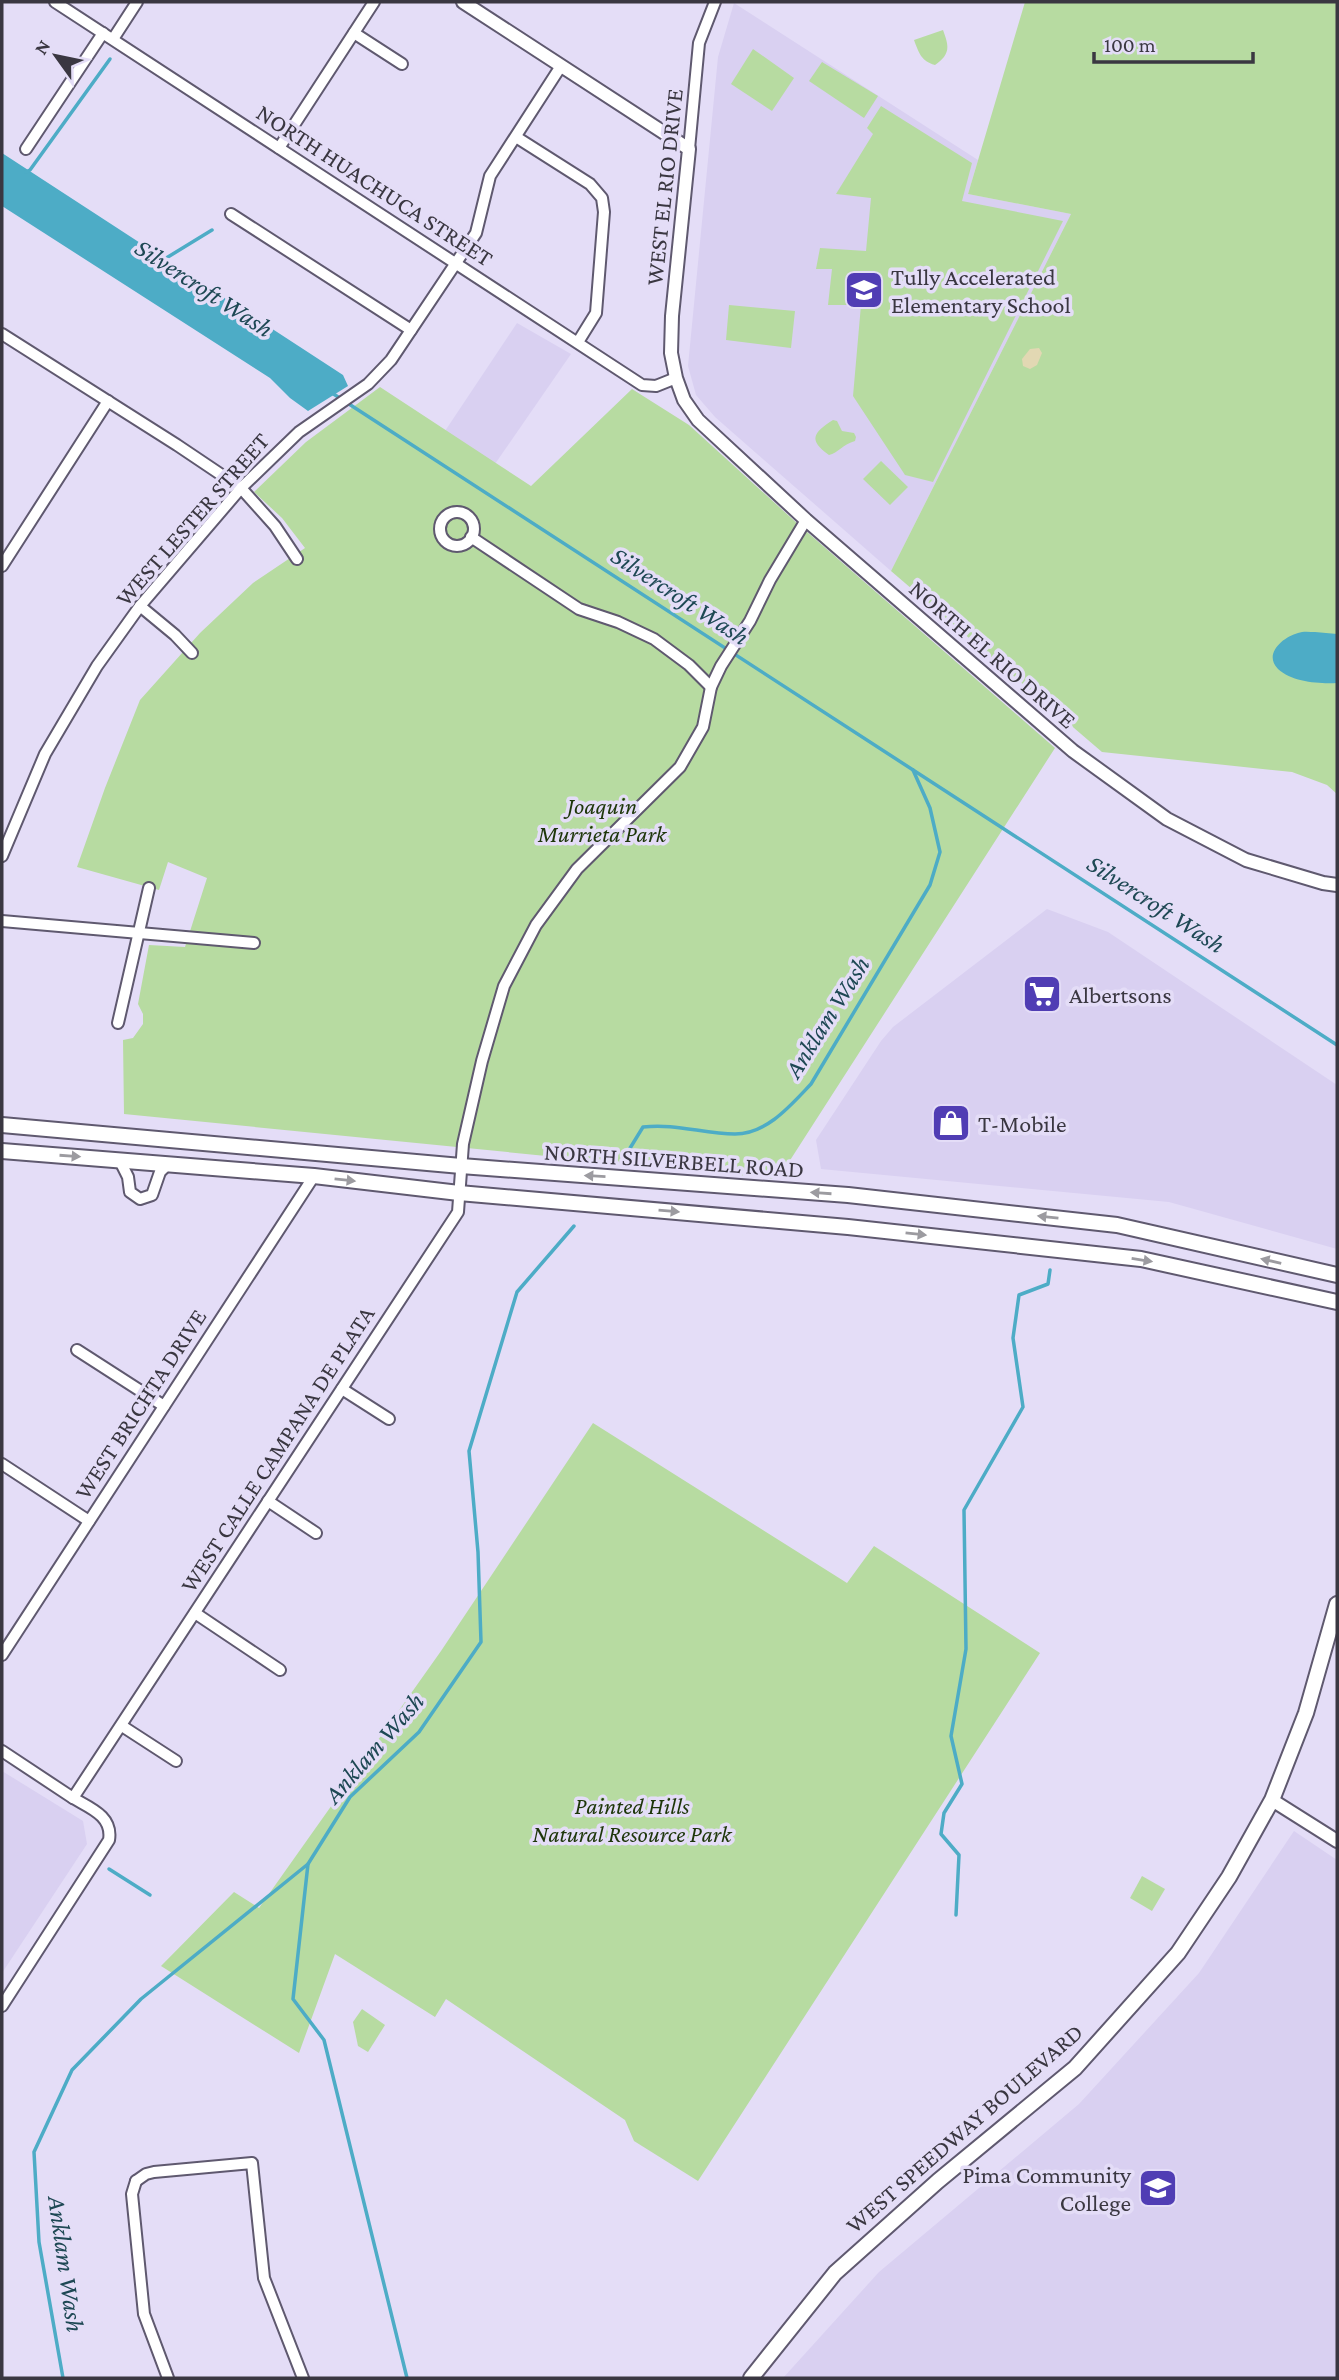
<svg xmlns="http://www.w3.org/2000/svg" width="1339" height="2380" viewBox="0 0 1339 2380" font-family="'Crimson Pro',serif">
	<rect width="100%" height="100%" fill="#e4ddf7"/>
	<g fill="#d9d0f1">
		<polygon points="734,3 978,160 968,194 1071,214 891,571 715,417 696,395 688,366 718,57"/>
		<polygon points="517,323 571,354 495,464 445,431"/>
		<polygon points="1047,909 1108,932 1337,1085 1337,1249 1169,1202 821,1169 816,1140 881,1041 893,1027"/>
		<polygon points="2,1771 83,1821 87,1844 2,1973"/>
		<polygon points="1294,1831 1337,1860 1337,2378 783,2378 879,2272 1079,2104 1199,1973"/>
	</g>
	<g fill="#b7dba1">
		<polygon points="1025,2 1337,2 1337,794 1327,785 1292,772 1102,752 891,571 1071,214 968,194"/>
		<path d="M 943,30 C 949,46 951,54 935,65 C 921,61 919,53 914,40 Z"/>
		<polygon points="753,49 794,78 772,111 731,84"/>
		<polygon points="822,62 878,96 864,118 809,81"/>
		<polygon points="881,106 972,163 962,201 1063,221 933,482 905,475 853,396 861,305 828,305 832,269 816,269 820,248 866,251 871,198 836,194 873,134 867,128"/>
		<polygon points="729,305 795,311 791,348 726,340"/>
		<polygon points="380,387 531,486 632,389 689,425 799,525 1055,748 778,1179 124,1114 123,1040 133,1038 143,1024 143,1014 138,1004 149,945 185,947 207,878 168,862 159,890 77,867 105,788 140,700 200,633 253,583 305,548 282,518 254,492 306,442"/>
		<path d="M 833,420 L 837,421 L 842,431 L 854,433 L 856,437 L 855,441 C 843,444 838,453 829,455 C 808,440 813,433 833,420 Z"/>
		<polygon points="881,461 908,487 890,505 863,479"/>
		<polygon points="593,1423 847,1583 874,1546 1040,1653 698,2181 634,2141 625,2120 446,1999 435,2017 335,1954 299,2053 161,1966 234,1892 259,1908 441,1651"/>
		<polygon points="1142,1876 1165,1889 1152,1911 1130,1898"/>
		<polygon points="362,2009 385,2025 368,2052 358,2046 353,2022"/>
	</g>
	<polygon fill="#e2d8b3" points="1039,348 1042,353 1037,365 1030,369 1023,366 1022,359 1030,349"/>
	<g fill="#4dacc6">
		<polygon points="2,153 343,375 348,386 308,411 290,398 270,378 2,206"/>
		<path d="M 1315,632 L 1337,634 L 1337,683 C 1319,684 1292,682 1278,669 C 1263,654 1283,637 1298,633 C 1303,631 1310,632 1315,632 Z"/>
	</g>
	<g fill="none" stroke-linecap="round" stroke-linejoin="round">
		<g stroke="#4dacc6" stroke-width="3.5">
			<polyline points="26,172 30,170 110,59"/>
			<polyline points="163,260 212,230"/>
			<polyline points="332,393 1337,1045"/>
			<path d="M 624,1158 L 643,1127 C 675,1123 704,1134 735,1134 C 767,1134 791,1105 811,1084 L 930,885 L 940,852 L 930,808 L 913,770"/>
			<polyline points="308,1864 293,1999 324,2040 407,2378"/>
			<polyline points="109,1869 150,1895"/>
			<polyline points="956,1915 959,1855 941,1834 944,1813 962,1784 951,1736 966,1649 964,1510 1023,1407 1013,1338 1019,1295 1048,1284 1050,1270"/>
			<polyline points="63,2378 39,2242 34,2152 72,2070 141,1999 308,1864 350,1797 419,1732 481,1642 478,1552 469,1451 517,1292 574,1226"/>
		</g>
		<g stroke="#5f596f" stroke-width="14">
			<g id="minor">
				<polyline points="55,2 642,385 656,386 676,378"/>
				<polyline points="354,33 402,64"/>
				<polyline points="113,39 137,2"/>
				<polyline points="516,137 590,184 602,198 604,212 596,313 578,342"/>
				<polyline points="279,148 374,2"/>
				<polyline points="26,149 103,33"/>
				<polyline points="689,149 699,43 715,2"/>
				<polyline points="231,214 411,330"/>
				<polyline points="2,334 177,445 241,488 275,526 297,559"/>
				<circle cx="457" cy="529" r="17"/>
				<polyline points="471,537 579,609 618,622 654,639 689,665 711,687"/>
				<polyline points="2,566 108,401"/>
				<polyline points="140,606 175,635 192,653"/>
				<polyline points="2,856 45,754 97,666 140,606 241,488 299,432 368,384 391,360 476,233 490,176 561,66"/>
				<polyline points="2,921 254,943"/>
				<polyline points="118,1023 149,888"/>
				<polyline points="119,1159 128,1177 130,1192 140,1199 152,1195 160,1172 169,1163"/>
				<polyline points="77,1350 164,1406"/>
				<polyline points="342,1389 389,1419"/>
				<polyline points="2,1464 89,1521"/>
				<polyline points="268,1501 316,1533"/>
				<polyline points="195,1613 280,1670"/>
				<polyline points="2,1655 314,1176"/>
				<polyline points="122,1726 176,1761"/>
				<polyline points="2,1751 73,1798"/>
				<path d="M 2,2006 L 109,1840 C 113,1816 90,1808 73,1798 L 458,1212 L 463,1144 L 482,1061 L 504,986 L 536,925 L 577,869 L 680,767 L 703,727 L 711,687 L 721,666 L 750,621 L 770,580 L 806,520"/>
				<polyline points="136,2181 146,2174 154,2172 252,2163 264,2278 303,2378"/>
				<polyline points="136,2181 132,2194 144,2314 168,2378"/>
			</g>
		</g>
		<g stroke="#5f596f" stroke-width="16">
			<g id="tertiary">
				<polyline points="463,2 689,149 672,316 671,353 676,378 684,400 698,420 806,520 1073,751 1167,819 1246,860 1323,883 1337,885"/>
				<polyline points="1272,1800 1337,1841"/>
			</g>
		</g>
		<g stroke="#5f596f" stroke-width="18">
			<g id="secondary">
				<polyline points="2,1125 461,1166 848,1195 1117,1225 1337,1275"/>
				<polyline points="2,1151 314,1176 459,1193 848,1227 1141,1259 1337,1302"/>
				<polyline points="751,2378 835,2273 938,2181 1075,2068 1178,1953 1229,1877 1272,1800 1306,1713 1337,1604"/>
			</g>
		</g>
		<use href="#minor" stroke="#fff" stroke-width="10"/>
		<use href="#tertiary" stroke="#fff" stroke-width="12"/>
		<use href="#secondary" stroke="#fff" stroke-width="14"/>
	</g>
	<defs><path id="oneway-solid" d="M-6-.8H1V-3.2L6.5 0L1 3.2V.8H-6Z" transform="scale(1.75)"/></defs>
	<g fill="#9c9ba0">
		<use href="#oneway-solid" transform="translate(70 1156) rotate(4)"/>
		<use href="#oneway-solid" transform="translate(595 1176) rotate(-177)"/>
		<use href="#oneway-solid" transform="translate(345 1180) rotate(6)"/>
		<use href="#oneway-solid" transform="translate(821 1193) rotate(-176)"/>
		<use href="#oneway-solid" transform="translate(669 1211) rotate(5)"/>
		<use href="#oneway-solid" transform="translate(1048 1217) rotate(-174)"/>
		<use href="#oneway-solid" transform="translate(916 1234) rotate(6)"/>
		<use href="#oneway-solid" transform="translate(1142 1260) rotate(9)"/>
		<use href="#oneway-solid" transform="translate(1271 1261) rotate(-167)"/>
	</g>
	<defs>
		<g id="school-square" transform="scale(2.0125)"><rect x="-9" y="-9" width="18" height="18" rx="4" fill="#503db4" stroke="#e4ddf7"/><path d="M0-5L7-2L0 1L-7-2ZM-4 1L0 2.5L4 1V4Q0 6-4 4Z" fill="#fff"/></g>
		<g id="supermarket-square" transform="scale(2.0125)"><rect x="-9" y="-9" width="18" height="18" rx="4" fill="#503db4" stroke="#e4ddf7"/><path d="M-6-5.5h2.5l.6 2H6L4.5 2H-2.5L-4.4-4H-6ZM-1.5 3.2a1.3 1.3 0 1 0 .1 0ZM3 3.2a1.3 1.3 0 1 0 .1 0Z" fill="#fff"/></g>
		<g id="shop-square" transform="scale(2.0125)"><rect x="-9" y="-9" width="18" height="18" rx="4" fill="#503db4" stroke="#e4ddf7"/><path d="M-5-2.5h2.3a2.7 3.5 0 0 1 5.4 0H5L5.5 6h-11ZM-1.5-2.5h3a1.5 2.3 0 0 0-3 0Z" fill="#fff"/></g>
		<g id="university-square" transform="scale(2.0125)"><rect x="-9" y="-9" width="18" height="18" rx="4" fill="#503db4" stroke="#e4ddf7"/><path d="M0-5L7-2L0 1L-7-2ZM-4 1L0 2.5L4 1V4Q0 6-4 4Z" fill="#fff"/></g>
	</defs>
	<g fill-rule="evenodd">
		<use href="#school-square" x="864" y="290"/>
		<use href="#supermarket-square" x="1042" y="994"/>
		<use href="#shop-square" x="951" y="1123"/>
		<use href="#university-square" x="1158" y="2188"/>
	</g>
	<g text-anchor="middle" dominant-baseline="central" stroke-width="7" stroke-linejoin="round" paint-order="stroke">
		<g font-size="24" fill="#3a3741" stroke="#e4ddf7">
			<text transform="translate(375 185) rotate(33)">NORTH HUACHUCA STREET</text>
			<text transform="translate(664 187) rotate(-84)">WEST EL RIO DRIVE</text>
			<text transform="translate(192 519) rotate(-49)">WEST LESTER STREET</text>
			<text transform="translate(993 654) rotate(41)">NORTH EL RIO DRIVE</text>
			<text transform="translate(674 1160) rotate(4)">NORTH SILVERBELL ROAD</text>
			<text transform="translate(140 1404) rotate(-57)">WEST BRICHTA DRIVE</text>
			<text transform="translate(277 1449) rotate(-57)">WEST CALLE CAMPANA DE PLATA</text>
			<text transform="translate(964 2128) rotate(-41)">WEST SPEEDWAY BOULEVARD</text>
		</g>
		<g font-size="24" fill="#3a3741" stroke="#e4ddf7" text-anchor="start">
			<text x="891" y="276">Tully Accelerated<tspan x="891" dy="28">Elementary School</tspan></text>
			<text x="1069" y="994">Albertsons</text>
			<text x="978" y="1123">T-Mobile</text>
			<text x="1131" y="2174" text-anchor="end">Pima Community<tspan x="1131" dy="28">College</tspan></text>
		</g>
		<g font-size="24" font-style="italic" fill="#1d3609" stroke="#e4ddf7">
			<text x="602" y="805">Joaquin<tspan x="602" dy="28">Murrieta Park</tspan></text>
			<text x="632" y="1805">Painted Hills<tspan x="632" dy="28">Natural Resource Park</tspan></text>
		</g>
		<g font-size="26" font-style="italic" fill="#1e4854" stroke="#e4ddf7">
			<text transform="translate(204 288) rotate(33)">Silvercroft Wash</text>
			<text transform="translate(680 596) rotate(33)">Silvercroft Wash</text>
			<text transform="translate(1156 904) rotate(33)">Silvercroft Wash</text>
			<text transform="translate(827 1017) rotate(-58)">Anklam Wash</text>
			<text transform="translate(374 1748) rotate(-49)">Anklam Wash</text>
			<text transform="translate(66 2264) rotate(82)">Anklam Wash</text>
		</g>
	</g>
	<rect width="1339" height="2380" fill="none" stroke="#3a3741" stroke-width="7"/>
	<g transform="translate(56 56) rotate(303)" stroke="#e4ddf7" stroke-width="5" paint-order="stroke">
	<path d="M0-5L12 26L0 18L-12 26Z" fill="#3a3741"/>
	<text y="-10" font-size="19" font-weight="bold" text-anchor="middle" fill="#3a3741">N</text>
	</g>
	<path d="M1094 52v10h159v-10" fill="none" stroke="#3a3741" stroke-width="3.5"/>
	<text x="1104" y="52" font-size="21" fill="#3a3741" stroke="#e4ddf7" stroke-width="5" paint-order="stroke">100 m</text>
</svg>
